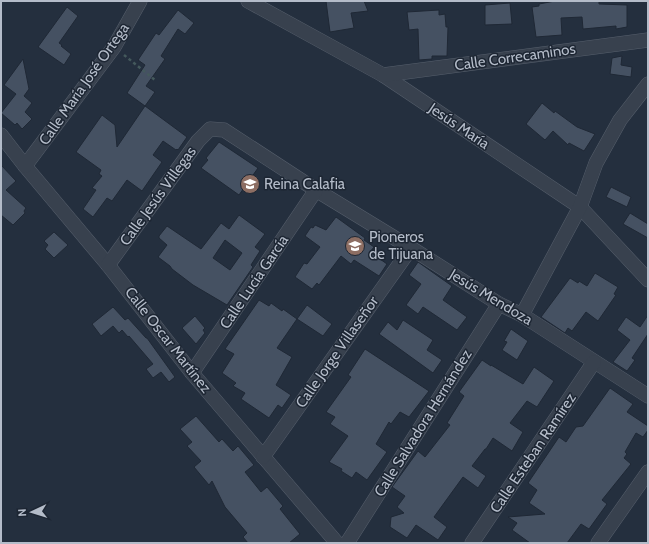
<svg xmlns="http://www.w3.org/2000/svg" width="649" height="544" viewBox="0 0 649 544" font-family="Cabin,sans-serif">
	<rect width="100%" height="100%" fill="#242f3e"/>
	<g fill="#455162" stroke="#1f2835" fill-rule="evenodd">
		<polygon points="326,1 364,1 368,11 351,13 354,28 330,32"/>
		<polygon points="555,1 599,1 599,4 627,5 627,27 616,29 616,26 583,29 582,17 561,18 562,35 536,37 532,7 539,6 539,4"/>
		<polygon points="510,3 512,24 485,25 485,5"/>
		<polygon points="67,7 78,16 59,43 62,45 61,46 71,54 64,65 38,47"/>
		<polygon points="178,10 194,23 185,34 178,29 161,56 165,59 146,86 155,92 145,106 187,137 178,150 177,149 176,150 163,141 153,155 162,162 142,191 127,180 112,201 107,198 93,217 83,209 96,190 92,188 102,176 99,174 101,170 76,152 102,115 115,125 117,147 145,106 127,93 145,65 138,60 156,33 159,35"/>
		<polygon points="439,10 439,15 445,14 446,27 448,27 447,56 432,56 432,59 419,60 418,29 409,30 407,12"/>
		<polygon points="622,56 621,65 632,67 631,77 610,74 612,58"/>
		<polygon points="23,59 29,89 24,96 32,103 25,112 32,119 22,129 17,123 15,125 1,113 16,94 4,85"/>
		<polygon points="542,103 554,113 555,111 577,127 595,134 584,151 569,143 568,145 553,131 545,140 526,124"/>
		<polygon points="219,142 258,168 239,195 201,168 208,160 206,158"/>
		<polygon points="1,165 16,181 6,190 26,208 24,211 25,213 13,225 1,215"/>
		<polygon points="611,187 631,197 627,207 606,197"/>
		<polygon points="630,213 648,224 648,238 623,224"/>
		<path d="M 239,215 L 265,234 L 255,247 L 260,251 L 251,265 L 253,267 L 227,305 L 193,285 L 172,269 L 170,266 L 158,257 L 167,245 L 159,238 L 159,236 L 167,226 L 201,249 L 221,223 L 229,229 ZM 225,240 L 242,253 L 230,270 L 213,258 Z"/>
		<polygon points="336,217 365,238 364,240 374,247 370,252 387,264 379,276 354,260 351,264 341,256 319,285 317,283 312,289 295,277 304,263 307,264 320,247 305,236 311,227 313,228 315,225 326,230"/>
		<polygon points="54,232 68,245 54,258 45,249 48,245 44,241"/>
		<polygon points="418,262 452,286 443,300 467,317 457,330 423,307 418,314 406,305 421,284 409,275"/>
		<polygon points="595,273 618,287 614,294 616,295 598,321 586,312 572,331 568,328 565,333 541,317 570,278 578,283 579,281 587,286"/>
		<polygon points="259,300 269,306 271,303 282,311 283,309 297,319 277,348 292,357 276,385 291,395 282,408 278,405 269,418 241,399 245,393 233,386 236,383 222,373 234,354 225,349"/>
		<polygon points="307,305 332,324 323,336 297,319"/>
		<polygon points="113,307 125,320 128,318 146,338 147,338 175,377 169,382 161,372 153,378 146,369 153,364 129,336 128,337 122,330 119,333 113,326 101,336 92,324"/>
		<polygon points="648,315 648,334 632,358 635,360 627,371 613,362 630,340 617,330 626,317 640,327"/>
		<polygon points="195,316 205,328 203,330 205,333 196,344 182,328"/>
		<polygon points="403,320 433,340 427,350 442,360 433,373 379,334 388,322 397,330"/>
		<polygon points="511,329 528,341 517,360 502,350 507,342 504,341"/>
		<polygon points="365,349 429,391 409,417 400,412 391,424 389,422 376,444 387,452 367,480 356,472 352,478 341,471 342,469 329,462 348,436 330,424 335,417 326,412 351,377 348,375"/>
		<polygon points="482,360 491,366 491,365 523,384 534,367 554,381 537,407 527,401 510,423 523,432 512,451 493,438 486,449 485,449 472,466 486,476 478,488 463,477 434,517 447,527 438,540 416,525 407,538 390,527 391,517 404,513 397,507 405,496 392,487 418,451 425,457 450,425 447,423 464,396 459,392"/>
		<polygon points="610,388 633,404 627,412 648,426 648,430 643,437 636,433 625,452 627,454 624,458 631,464 602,500 607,504 589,529 581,524 567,543 530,543 512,530 517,523 508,517 545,514 529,503 537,490 528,483 559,437 566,442 576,427 583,426"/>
		<polygon points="196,416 219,442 222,439 233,451 238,446 254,465 245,472 261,492 267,487 283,506 280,509 300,534 289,543 248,543 243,537 247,533 225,507 212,481 209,485 194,467 201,461 187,446 192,442 180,429"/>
	</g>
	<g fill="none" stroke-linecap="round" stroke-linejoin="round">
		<g stroke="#565f6c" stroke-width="15">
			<g id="minor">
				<polyline points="248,1 383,75 580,207 648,280"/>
				<polyline points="383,75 648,40"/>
				<polyline points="1,135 25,166 108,265 192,373 337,543"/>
				<polyline points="25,166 114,47 140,1"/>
				<polyline points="108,265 198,141 210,129 224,130 316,190 411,248 499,304 522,315 648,396"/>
				<polyline points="522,315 580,207 596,163 620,120 648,84"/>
				<polyline points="192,373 316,190"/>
				<polyline points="263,457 411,248"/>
				<polyline points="347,543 499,304"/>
				<polyline points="472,543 594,362"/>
				<polyline points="598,543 648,472"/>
			</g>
		</g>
		<polyline stroke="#44595c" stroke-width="2.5" stroke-dasharray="3 3" stroke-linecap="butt" points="124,55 155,80"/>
		<use href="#minor" stroke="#38414e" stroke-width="14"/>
	</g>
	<defs>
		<g id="school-disc" transform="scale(1)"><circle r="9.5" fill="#8d6e63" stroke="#1d2633"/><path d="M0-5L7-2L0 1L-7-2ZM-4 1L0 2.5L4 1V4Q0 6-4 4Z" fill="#fff"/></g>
	</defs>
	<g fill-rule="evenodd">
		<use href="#school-disc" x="250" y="184"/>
		<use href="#school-disc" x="355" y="246"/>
	</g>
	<g text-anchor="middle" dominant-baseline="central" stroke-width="3" stroke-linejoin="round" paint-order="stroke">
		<g font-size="15" fill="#b4bcc9" stroke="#1d2633">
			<text transform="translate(515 57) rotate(-8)">Calle Correcaminos</text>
			<text transform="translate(84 84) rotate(-55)">Calle María José Ortega</text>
			<text transform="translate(459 126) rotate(34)">Jesús María</text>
			<text transform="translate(158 196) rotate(-54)">Calle Jesús Villegas</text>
			<text transform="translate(254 282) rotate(-56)">Calle Lucía García</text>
			<text transform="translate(491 297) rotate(31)">Jesús Mendoza</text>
			<text transform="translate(168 340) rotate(52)">Calle Oscar Martínez</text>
			<text transform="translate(337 352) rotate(-55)">Calle Jorge Villaseñor</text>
			<text transform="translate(423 423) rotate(-58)">Calle Salvadora Hernández</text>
			<text transform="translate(533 453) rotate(-56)">Calle Esteban Ramírez</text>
		</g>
		<g font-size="15" fill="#b4bcc9" stroke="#1d2633" text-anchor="start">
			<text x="264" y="184">Reina Calafia</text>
			<text x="369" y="237">Pioneros<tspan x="369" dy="17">de Tijuana</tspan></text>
		</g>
	</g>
	<rect width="649" height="544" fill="none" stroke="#b4bcc9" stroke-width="4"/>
	<g transform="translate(32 512) rotate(266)" stroke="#1d2633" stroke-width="3" paint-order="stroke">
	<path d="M0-3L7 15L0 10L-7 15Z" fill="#b4bcc9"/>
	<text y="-6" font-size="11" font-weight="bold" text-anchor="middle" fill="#b4bcc9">N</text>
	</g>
</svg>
